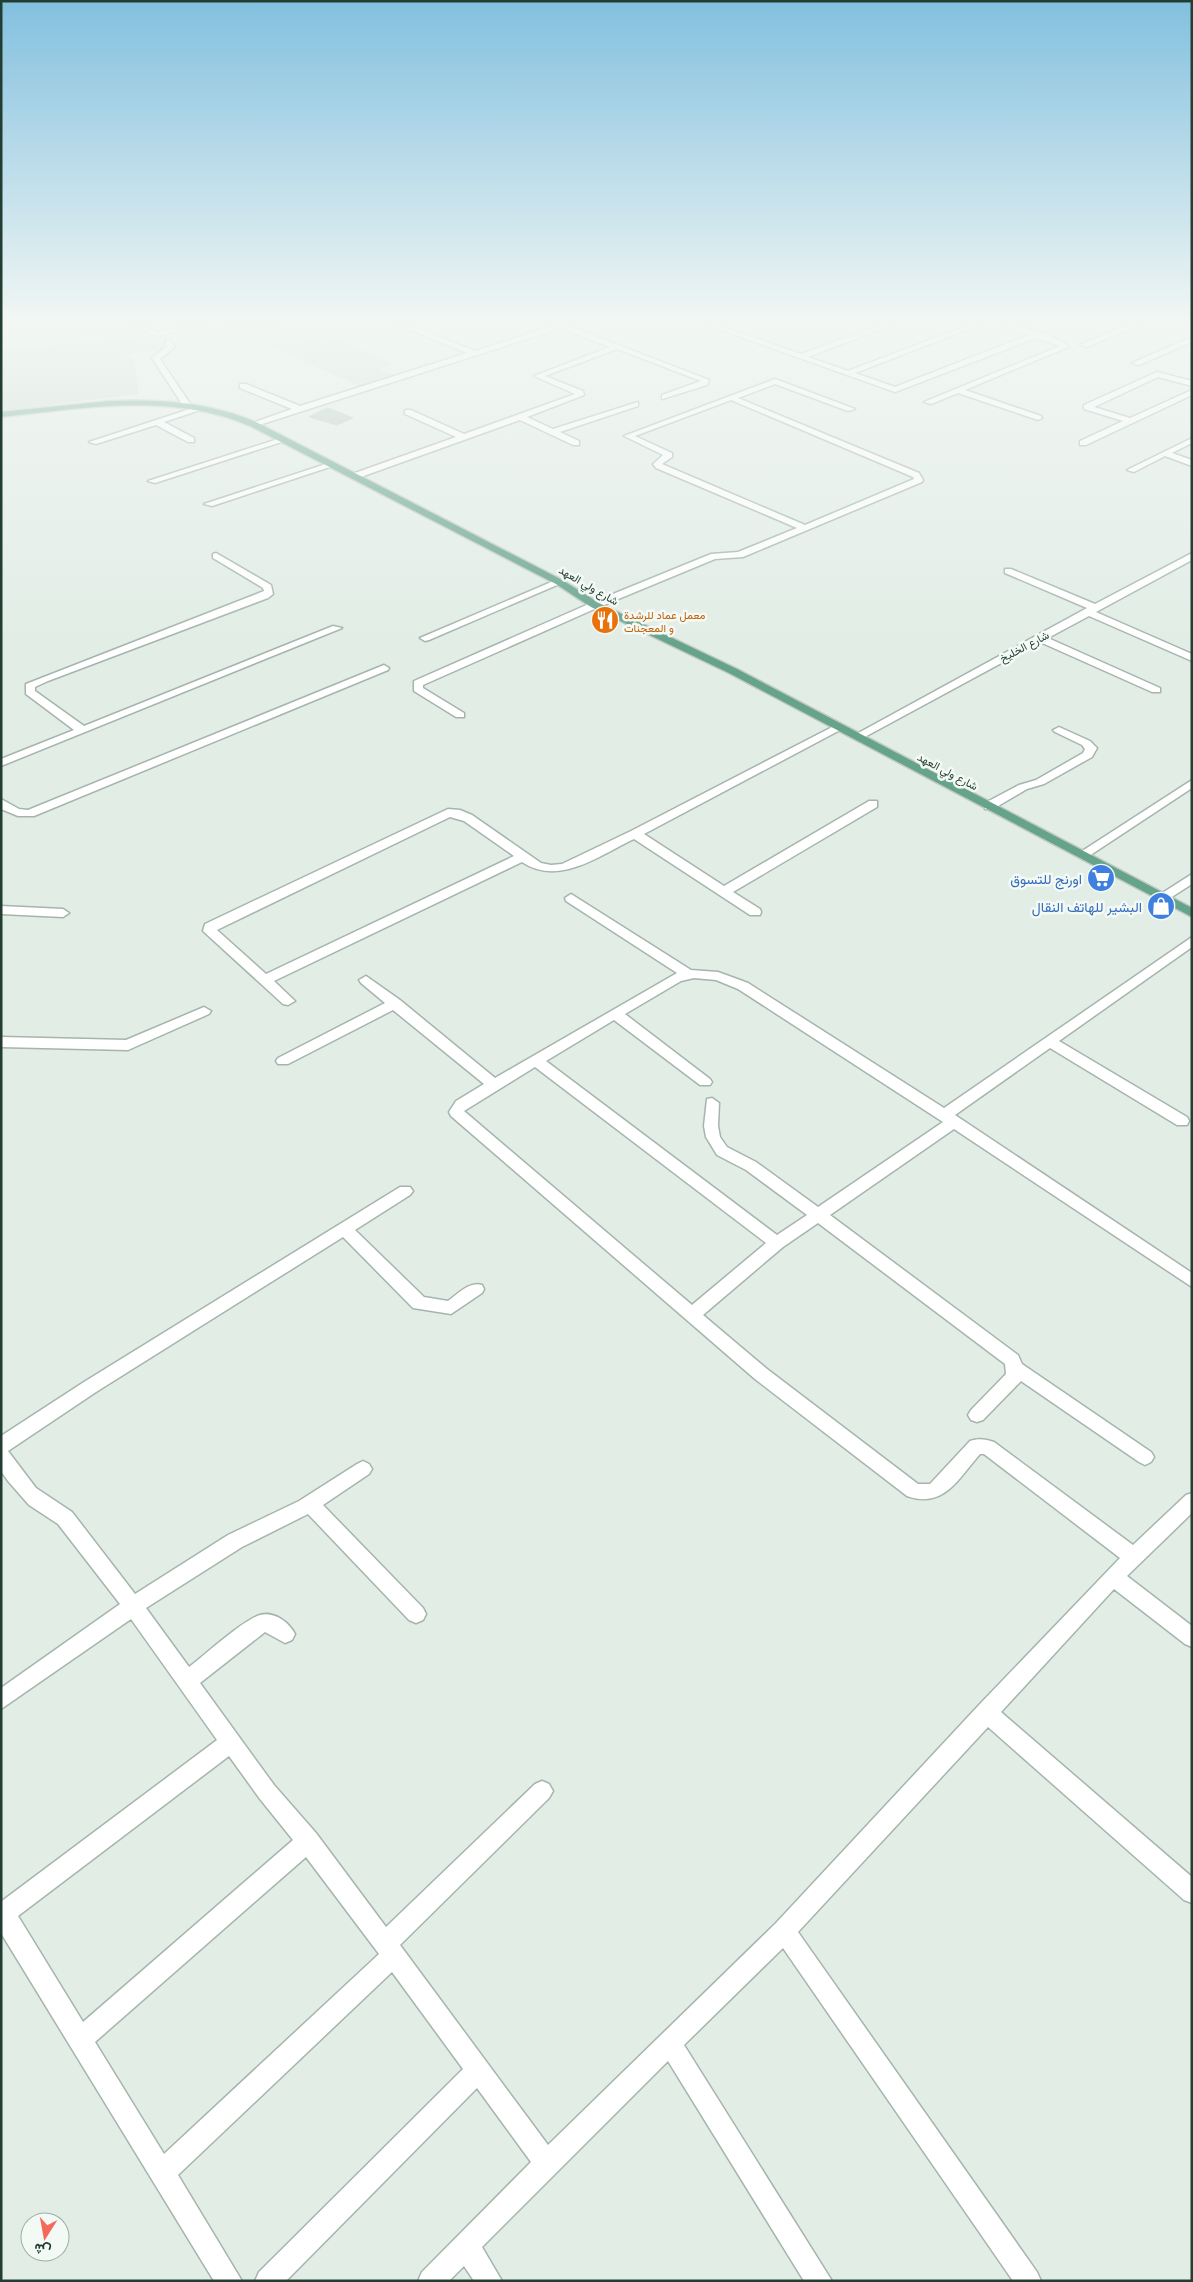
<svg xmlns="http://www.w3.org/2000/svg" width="1193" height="2282" viewBox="0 0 1193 2282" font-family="'Noto Sans',Vazirmatn,sans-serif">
	<rect width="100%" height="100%" fill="#e2ede6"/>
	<g fill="#d0dcd5">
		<polygon points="225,324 274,324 313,339 327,335 394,364 379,369 394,375 360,386 221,325"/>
		<polygon points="150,334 168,347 125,355 135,361 138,394 1,411 1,350 102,341"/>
	</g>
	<polygon fill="#b7c7bf" stroke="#b4c6bc" points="327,408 331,409 353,418 337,425 309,417"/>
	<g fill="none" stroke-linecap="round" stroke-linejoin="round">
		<g stroke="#a5b5ad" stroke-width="3">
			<g id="minor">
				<path d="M 131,324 C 143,324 149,331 158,332 C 168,332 191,324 206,324 L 157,336 Z"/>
				<polygon points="396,324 407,324 475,351 559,324 571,324 569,326 709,380 707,385 662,399 662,395 701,381 617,349 545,376 583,391 584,395 527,417 553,429 638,402 638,406 560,432 579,441 579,445 573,445 520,420 358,478 352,478 352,474 456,437 405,414 405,410 411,410 464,434 575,394 534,376 610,347 561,328 256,426 249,424 292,409 240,388 240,384 246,384 300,406 467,353"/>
				<path d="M 704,324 L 715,324 L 801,354 L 883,324 L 894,324 L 808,357 L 848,371 L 971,324 L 982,324 L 855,373 L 895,387 L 1029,335 L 999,324 C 1013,324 1061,336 1068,347 L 965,390 L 1041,416 L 1042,418 L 1038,420 L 958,393 L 931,404 L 924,402 L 1060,346 L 1036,338 L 895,392 Z"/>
				<polygon points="1130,324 1141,324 1087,347 1080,345"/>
				<polygon points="1192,337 1192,342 1139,365 1132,363"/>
				<polygon points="165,340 171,340 175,347 160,359 191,405 190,407 184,407 152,358 167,346"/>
				<polygon points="1157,372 1192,381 1192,386 1158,377 1094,407 1130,418 1192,390 1192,395 1086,445 1080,445 1080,441 1123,421 1084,409 1084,405"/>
				<path d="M 775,379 L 855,409 L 848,411 L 775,384 L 738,398 L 919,473 L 923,480 L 922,482 L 743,557 L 715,559 L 599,607 L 423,685 L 423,688 L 464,713 L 464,717 L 456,717 L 414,691 L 414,681 L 591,603 L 711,554 L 738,552 L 797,528 L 656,468 L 653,464 L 663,455 L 624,436 ZM 731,400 L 913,477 L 914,479 L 805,525 L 662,464 L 672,457 L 672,453 L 635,436 Z"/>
				<polygon points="199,406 206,408 164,422 194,438 194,442 188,442 156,425 96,444 89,442"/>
				<polygon points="281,438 288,440 155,483 148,481"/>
				<polygon points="1192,438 1192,443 1172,453 1192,460 1192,466 1165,456 1134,472 1127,470"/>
				<polygon points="329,463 336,465 212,506 204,504"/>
				<polygon points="216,553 271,585 273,594 268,598 48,681 35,687 35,691 84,726 333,626 342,628 1,766 1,759 74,730 26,694 26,684 264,591 263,588 213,558 213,554"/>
				<polygon points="1192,553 1192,560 1096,612 1192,654 1192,661 1089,616 1048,638 1160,688 1160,692 1152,692 1040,642 861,739 857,740 851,737 1087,608 1005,573 1005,569 1011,569 1095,604"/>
				<polygon points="556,580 564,582 429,640 425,641 420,638"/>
				<polygon points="384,665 389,668 388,670 34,816 18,816 1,809 1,799 19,809 28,810"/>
				<path d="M 838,724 L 844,727 L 842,729 L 644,834 L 724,886 L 869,801 L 877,801 L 877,807 L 733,892 L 760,909 L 761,912 L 760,915 L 750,915 L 634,839 C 600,855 559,887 522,862 L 274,981 L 295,1001 L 288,1005 L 283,1004 L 203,931 L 205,924 L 448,809 L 460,810 L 472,815 L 541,863 L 551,865 L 562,864 L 631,831 ZM 450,817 L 464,821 L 514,856 L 266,974 L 217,930 Z"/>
				<polygon points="1059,727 1090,741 1097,748 1092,757 1044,784 1027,789 993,809 985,809 985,803 1019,785 1036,780 1083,753 1085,749 1082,745 1055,732 1053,730"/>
				<polygon points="1192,780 1192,788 1086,858 1082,859 1076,855"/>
				<polygon points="1192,874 1192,884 1167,900 1157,900 1156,897"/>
				<path d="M 571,894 L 691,970 L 718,972 L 748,983 L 944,1108 L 1192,937 L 1192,947 L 1059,1041 L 1187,1117 L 1189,1121 L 1187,1125 L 1177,1125 L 1050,1048 L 955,1115 L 1192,1273 L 1192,1287 L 954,1129 L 830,1215 L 1018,1355 L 1022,1364 L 1151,1452 L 1154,1457 L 1151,1462 L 1145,1465 L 1139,1462 L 1021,1381 L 983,1420 L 977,1422 L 971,1420 L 968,1415 L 971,1410 L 1006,1374 L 1005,1364 L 818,1223 L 783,1247 L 703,1315 L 767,1369 L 918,1484 L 930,1484 L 970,1441 C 978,1438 986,1439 994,1442 L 1133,1545 L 1186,1495 L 1192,1493 L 1192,1513 L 1127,1576 L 1192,1626 L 1192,1647 L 1185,1644 L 1114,1589 L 1001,1712 L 1192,1877 L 1192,1903 L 1184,1900 L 988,1727 L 798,1932 L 1037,2272 L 1041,2281 L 1013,2281 L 783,1948 L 684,2045 L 832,2281 L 804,2281 L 668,2061 L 482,2247 L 502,2281 L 474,2281 L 464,2266 L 449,2281 L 418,2281 L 422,2272 L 531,2162 L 477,2088 L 286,2281 L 255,2281 L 259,2272 L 463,2069 L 392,1972 L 178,2175 L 242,2281 L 214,2281 L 1,1933 L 2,1901 L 217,1740 L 131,1619 L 1,1709 L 1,1688 L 120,1604 L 58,1524 L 29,1505 L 8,1481 L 1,1471 L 1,1436 L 84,1382 L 400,1187 L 410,1187 L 413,1191 L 410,1195 L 355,1230 L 424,1297 L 448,1301 C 458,1294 469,1281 482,1285 L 484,1289 L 482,1293 L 451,1314 L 413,1308 L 343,1237 L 96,1392 L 8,1451 L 36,1488 L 72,1512 L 135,1594 L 228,1535 L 299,1501 L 357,1464 L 363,1461 L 369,1464 L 372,1469 L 369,1474 L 323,1505 L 423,1608 L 426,1614 L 423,1620 L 416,1623 L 409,1620 L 308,1514 L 242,1547 L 146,1608 L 189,1667 C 205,1655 243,1620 260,1615 C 274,1611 289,1622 295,1634 L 292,1640 L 285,1643 L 265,1632 L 200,1683 L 274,1785 L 316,1833 L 386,1927 L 535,1784 L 542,1781 L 549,1784 L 553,1791 L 549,1798 L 400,1945 L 548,2145 L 776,1923 L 979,1705 L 1120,1558 L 984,1454 L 980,1454 C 958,1479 944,1509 907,1496 L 755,1379 L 451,1116 L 449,1112 L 456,1101 L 484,1084 L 393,1010 L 288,1064 L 278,1064 L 276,1061 L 278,1058 L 385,1003 L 361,983 L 359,980 L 366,976 L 400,1000 L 495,1078 L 677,973 L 566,901 L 565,898 ZM 694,978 L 716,980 L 738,989 L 943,1122 L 818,1207 L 756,1162 L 727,1147 L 720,1137 L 718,1126 L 719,1103 L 712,1098 L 707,1099 L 704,1126 L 706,1137 L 717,1155 L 746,1170 L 807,1215 L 777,1235 L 546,1061 L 614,1020 L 700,1085 L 710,1085 L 712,1082 L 710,1079 L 625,1014 L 681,981 ZM 535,1067 L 766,1243 L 692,1305 L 464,1111 ZM 229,1756 L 260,1799 L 293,1840 L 83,2022 L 18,1916 ZM 306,1857 L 379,1954 L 164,2154 L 95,2042 Z"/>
				<polygon points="1,906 63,909 69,913 63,917 1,914"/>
				<polygon points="204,1007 211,1011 209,1014 128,1050 1,1047 1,1037 126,1040"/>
			</g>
		</g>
		<g stroke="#c1c9c6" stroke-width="3">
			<path id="major" d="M 109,401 C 161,399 208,402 256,422 L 562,580 L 599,603 L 737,669 L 1192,908 L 1192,917 L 729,673 L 591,607 L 556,584 L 250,426 C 170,392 85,408 1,417 L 1,412 Z"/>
		</g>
		<use href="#minor" fill="#fff" fill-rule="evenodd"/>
		<use href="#major" fill="#66a38b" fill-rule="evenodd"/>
	</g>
	<linearGradient id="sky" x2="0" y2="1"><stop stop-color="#82c0df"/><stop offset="0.5" stop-color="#f2f7f4"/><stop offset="1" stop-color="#f2f7f4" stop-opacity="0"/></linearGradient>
	<rect width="1193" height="644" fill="url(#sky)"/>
	<defs>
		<g id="restaurant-disc" transform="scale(1.4375)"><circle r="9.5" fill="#e8710a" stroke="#f3f9f5"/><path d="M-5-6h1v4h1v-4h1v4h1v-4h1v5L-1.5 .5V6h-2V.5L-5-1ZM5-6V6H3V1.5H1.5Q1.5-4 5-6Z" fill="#fff"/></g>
		<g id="supermarket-disc" transform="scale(1.4375)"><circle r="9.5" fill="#3f7fe0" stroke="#f3f9f5"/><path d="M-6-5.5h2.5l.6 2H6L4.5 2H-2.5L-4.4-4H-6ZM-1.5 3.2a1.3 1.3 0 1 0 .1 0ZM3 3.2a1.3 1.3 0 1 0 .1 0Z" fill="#fff"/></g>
		<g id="shop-disc" transform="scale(1.4375)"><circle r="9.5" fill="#3f7fe0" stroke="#f3f9f5"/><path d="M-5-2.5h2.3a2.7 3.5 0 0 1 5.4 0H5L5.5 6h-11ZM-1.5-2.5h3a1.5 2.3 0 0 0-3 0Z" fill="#fff"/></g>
	</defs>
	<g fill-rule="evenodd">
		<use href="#restaurant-disc" x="605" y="620"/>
		<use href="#supermarket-disc" x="1101" y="878"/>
		<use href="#shop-disc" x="1161" y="906"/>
	</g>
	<g text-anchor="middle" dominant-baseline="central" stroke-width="5" stroke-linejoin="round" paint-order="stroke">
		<g font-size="11" fill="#223e33" stroke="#f3f9f5">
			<text transform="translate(589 585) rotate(30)">شارع ولي العهد</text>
			<text transform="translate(1024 646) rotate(-28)">شارع الخليخ</text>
			<text transform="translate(948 771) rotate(28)">شارع ولي العهد</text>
		</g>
		<g font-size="11" fill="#c56008" stroke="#f3f9f5" text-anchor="start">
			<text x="624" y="614">معمل عماد للرشدة<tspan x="624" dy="13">و المعجنات</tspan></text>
		</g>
		<g font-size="14" fill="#366cbe" stroke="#f3f9f5" text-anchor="end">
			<text x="1082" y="878">اورنج للتسوق</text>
			<text x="1142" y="906">البشير للهاتف النقال</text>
		</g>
	</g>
	<rect width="1193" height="2282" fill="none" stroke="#223e33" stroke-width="5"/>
	<g transform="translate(45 2237) rotate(191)"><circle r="24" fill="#f3f9f5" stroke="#9faea7"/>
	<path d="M0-4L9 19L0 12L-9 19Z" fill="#f46a59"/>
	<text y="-8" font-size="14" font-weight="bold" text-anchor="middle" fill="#223e33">ش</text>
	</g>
</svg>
